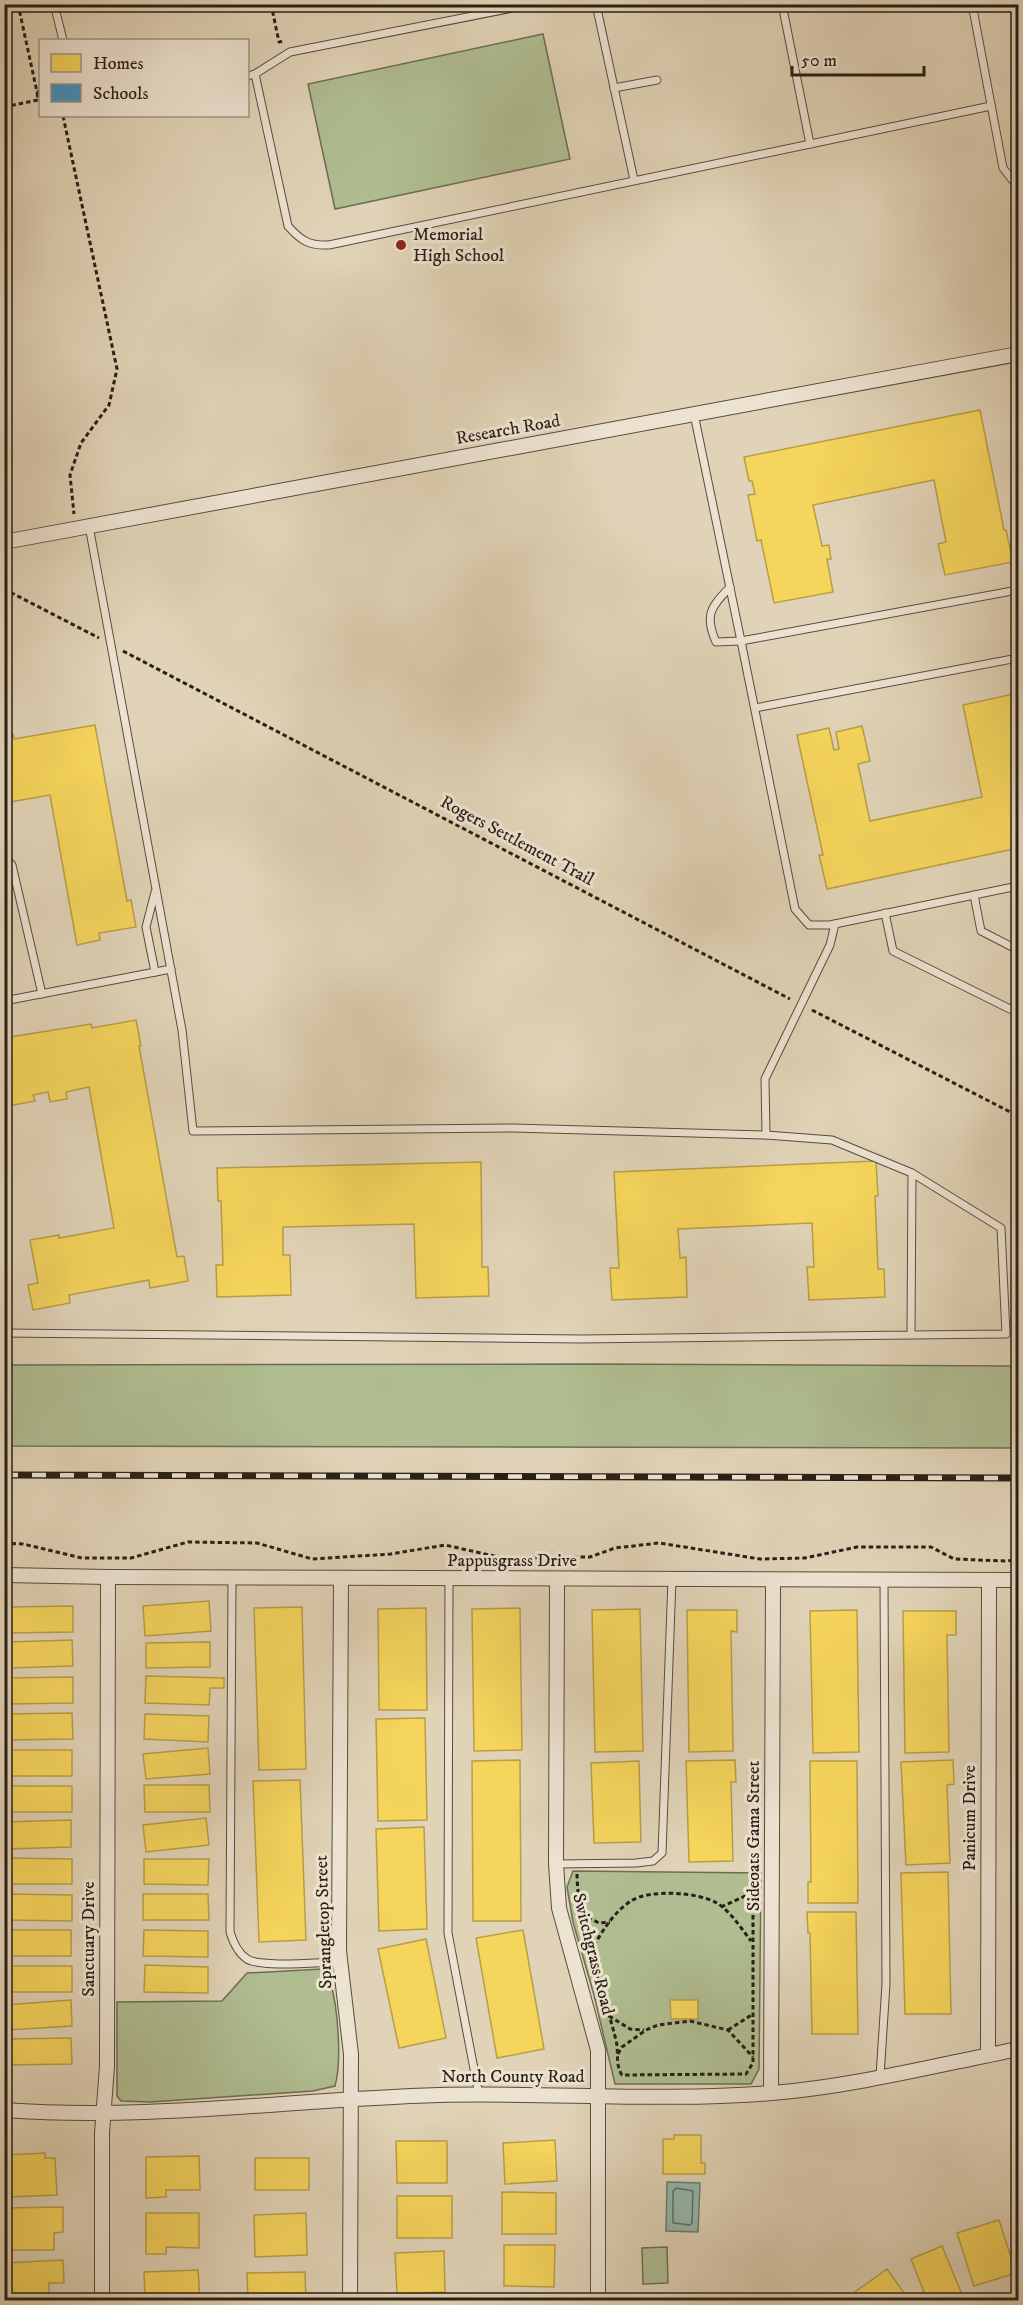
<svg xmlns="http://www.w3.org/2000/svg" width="1023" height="2305" viewBox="0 0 1023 2305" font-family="'IM FELL DW Pica',serif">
	<rect width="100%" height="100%" fill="#e1d3b7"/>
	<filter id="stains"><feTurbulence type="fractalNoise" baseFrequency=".00333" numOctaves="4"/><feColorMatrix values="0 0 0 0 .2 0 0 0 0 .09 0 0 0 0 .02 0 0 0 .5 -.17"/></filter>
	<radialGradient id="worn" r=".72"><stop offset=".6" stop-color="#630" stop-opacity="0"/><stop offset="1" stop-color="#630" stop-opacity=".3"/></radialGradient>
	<g fill="#afbd91" stroke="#6c6e54" stroke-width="1.5">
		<polygon points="543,34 570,159 335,209 308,84"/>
		<polygon points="585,1364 1018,1366 1018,1448 5,1446 5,1365"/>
		<polygon points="573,1871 761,1873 759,2069 751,2084 615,2084 594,1995 573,1922 567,1887"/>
		<path d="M 322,1969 C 325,1973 329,1976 330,1981 C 338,2006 342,2061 335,2086 L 313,2091 L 150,2102 L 121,2101 L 117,2096 L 117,2002 L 222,2001 L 247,1973 Z"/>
		<polygon points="667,2247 668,2283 643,2284 642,2248"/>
	</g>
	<polygon fill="#94b8ad" stroke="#697b71" stroke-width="1.5" points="667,2182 700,2183 698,2232 666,2231"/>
	<g fill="#f6d55c" stroke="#b89e47" stroke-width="1.5">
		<polygon points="980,410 1004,530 1006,530 1013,562 945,575 938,544 946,542 934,480 813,505 822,546 829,545 831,559 827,559 833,592 774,603 761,540 757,541 748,495 755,494 752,481 749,481 744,457"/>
		<polygon points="1018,693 1018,848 827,889 819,855 823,855 797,735 829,728 834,750 839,749 836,732 862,726 870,761 858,764 870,821 982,797 963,705"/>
		<polygon points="95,725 127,901 131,900 136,927 99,933 100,940 77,945 50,795 4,803 4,735 13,734 14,739"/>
		<polygon points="4,949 7,949 12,971 4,972"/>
		<polygon points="136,1020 141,1046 139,1046 177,1257 184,1256 188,1281 150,1288 149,1280 69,1295 70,1303 33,1310 28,1285 38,1283 30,1240 59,1235 59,1238 114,1228 89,1087 66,1092 67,1099 50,1102 48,1092 33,1095 35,1101 8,1106 4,1086 4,1038 91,1024 92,1028"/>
		<polygon points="876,1161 878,1196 875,1196 878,1269 884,1269 885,1297 809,1300 807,1267 814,1267 812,1223 678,1229 680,1258 686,1257 687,1297 612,1300 610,1268 619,1268 614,1172"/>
		<polygon points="481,1162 482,1267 488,1267 489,1296 416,1298 414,1224 283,1227 283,1255 290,1255 291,1295 217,1297 216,1265 223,1265 221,1201 218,1201 217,1168"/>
		<polygon points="209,1601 211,1631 145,1636 143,1606"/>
		<polygon points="73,1606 73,1632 7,1633 7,1607"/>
		<polygon points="302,1607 306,1769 259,1770 254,1608"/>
		<polygon points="426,1608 427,1710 379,1710 378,1609"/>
		<polygon points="520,1608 522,1750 474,1751 472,1609"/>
		<polygon points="640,1609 643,1751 595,1752 592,1610"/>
		<polygon points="687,1610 737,1610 737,1632 731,1631 733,1751 689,1752"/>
		<polygon points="857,1610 859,1752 813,1753 810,1611"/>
		<polygon points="903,1611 956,1611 956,1635 947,1635 949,1752 905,1753"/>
		<polygon points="72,1640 73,1666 8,1668 7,1642"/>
		<polygon points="210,1642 210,1667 146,1668 146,1643"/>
		<polygon points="146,1676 224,1678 224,1688 210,1688 209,1705 145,1703"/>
		<polygon points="73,1677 73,1703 7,1704 7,1678"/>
		<polygon points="72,1713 73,1739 7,1740 7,1714"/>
		<polygon points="145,1714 209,1716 208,1742 144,1739"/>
		<polygon points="425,1718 427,1820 378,1821 376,1719"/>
		<polygon points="208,1748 210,1774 146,1779 143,1754"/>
		<rect x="7" y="1750" width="65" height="26"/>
		<polygon points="520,1760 521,1921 473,1921 472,1761"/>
		<polygon points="735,1760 736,1782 731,1782 733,1861 689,1862 686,1761"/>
		<polygon points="953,1760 954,1784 947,1785 950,1863 906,1865 901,1762"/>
		<polygon points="639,1761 641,1842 594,1843 591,1763"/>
		<polygon points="810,1761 857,1761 858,1903 808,1903 808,1882 811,1882"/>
		<polygon points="300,1780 306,1940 259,1942 253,1781"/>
		<polygon points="144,1785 209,1785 210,1812 145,1812"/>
		<polygon points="6,1786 72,1786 72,1812 7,1812"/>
		<polygon points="206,1818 209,1845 146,1852 143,1825"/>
		<polygon points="71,1820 71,1847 7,1849 6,1822"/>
		<polygon points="424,1827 427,1929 379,1931 376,1829"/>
		<polygon points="6,1858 72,1859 72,1884 6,1884"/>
		<polygon points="144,1859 209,1859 208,1885 144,1884"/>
		<polygon points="948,1872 951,2014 905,2014 901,1873"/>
		<polygon points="7,1894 72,1895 72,1921 6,1920"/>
		<polygon points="143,1894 208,1894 209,1920 143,1920"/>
		<polygon points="807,1912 856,1912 858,2034 812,2034 810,1933 808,1933"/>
		<rect x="6" y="1930" width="65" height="26"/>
		<polygon points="144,1930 208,1931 208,1957 143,1956"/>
		<polygon points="523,1930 544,2049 497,2058 476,1938"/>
		<polygon points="426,1939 446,2038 399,2048 378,1949"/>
		<polygon points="145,1965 208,1967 208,1993 144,1992"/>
		<rect x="7" y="1966" width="65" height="26"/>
		<polygon points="71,2000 72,2026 7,2030 5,2005"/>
		<polygon points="670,2000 698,2000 698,2019 671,2019"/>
		<polygon points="71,2038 72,2064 6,2065 6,2039"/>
		<polygon points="674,2135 701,2135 701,2163 705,2163 705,2174 663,2174 663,2139 674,2139"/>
		<polygon points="555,2140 557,2181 505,2184 503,2143"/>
		<polygon points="396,2141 447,2141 447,2183 397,2183"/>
		<polygon points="45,2153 45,2158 55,2158 57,2195 8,2197 6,2155"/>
		<polygon points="199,2156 200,2190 166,2190 166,2197 146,2198 146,2157"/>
		<rect x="255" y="2158" width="54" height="32"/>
		<polygon points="502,2192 556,2193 556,2234 502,2234"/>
		<rect x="397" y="2196" width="55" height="42"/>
		<polygon points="63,2207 63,2232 54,2233 54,2250 4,2250 4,2208"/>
		<polygon points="146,2213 199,2213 199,2248 166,2247 166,2254 146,2254"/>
		<polygon points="306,2213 307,2255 255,2257 254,2215"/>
		<polygon points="999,2220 1016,2273 974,2286 957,2233"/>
		<polygon points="504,2245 555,2245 554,2287 504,2286"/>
		<polygon points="942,2246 963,2297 954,2300 923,2300 920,2294 924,2292 911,2259"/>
		<polygon points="444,2251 445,2292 397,2294 395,2253"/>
		<polygon points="63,2260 64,2283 49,2283 49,2300 4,2300 4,2263"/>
		<polygon points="887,2269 909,2300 857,2300 852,2294"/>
		<polygon points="198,2270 200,2300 145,2300 144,2272"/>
		<polygon points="305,2272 306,2300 248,2300 247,2273"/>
		<rect x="497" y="2297" width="56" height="3"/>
	</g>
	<polygon fill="#4393c3" stroke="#3b708f" stroke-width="1.5" points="271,4 308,4 273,12"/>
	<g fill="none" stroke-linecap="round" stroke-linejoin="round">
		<polygon stroke="#5e6c62" stroke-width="1.5" points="676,2188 693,2191 692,2223 690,2225 673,2223 673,2191"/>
		<g stroke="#574c3f" stroke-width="9">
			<g id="lane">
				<polyline points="54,4 63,40"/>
				<polyline points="596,4 634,180"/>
				<polyline points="782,4 810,144"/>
				<polyline points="972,4 1003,168 1018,187"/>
				<path d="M 255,74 L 288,226 C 301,241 310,246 329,245 L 991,106"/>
				<polyline points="248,76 255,74 290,52 533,4"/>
				<polyline points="614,88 657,80"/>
				<polyline points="694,414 741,641 1018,590"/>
				<polyline points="1018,425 1018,443"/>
				<path d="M 730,587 C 711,607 704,615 716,642 L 741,641 L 795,909 L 809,925 L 830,925 L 1018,886"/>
				<polyline points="755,708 1018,658"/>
				<polyline points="4,856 12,865 42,994"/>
				<polyline points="974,895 981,931 1018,950"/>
				<polyline points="885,913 893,951 1018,1013"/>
				<polyline points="155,972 146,927 155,892"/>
				<polyline points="4,1001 171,969"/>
				<polyline points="766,1135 765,1079 830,945 835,924"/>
				<polyline points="4,1333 582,1339 911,1335 912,1173 832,1140 766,1135 513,1128 193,1131 182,1030 89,526"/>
				<polyline points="911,1335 1006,1334 1001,1228 912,1173"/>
				<path d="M 232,1578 L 230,1932 C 233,1942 238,1953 247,1959 C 261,1968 321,1962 340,1962"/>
				<polyline points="449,1578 448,1933 479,2095"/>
				<polyline points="556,1864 636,1863 653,1861 662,1853 672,1579"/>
				<polyline points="880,2076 886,1984 884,1581"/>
			</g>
		</g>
		<g stroke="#574c3f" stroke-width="16">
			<g id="street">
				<polyline points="4,542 1018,354"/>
				<polyline points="4,1575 108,1577 1018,1580"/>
				<polyline points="341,1578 339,1951 351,2054 350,2300"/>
				<polyline points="557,1579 556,1864 559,1908 598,2050 598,2300"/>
				<polyline points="988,2055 989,1580"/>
				<polyline points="771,2093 773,1580"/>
				<path d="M 4,2110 C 150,2121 294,2099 439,2095 C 550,2092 661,2102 772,2093 C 855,2086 937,2065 1018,2049"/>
				<polyline points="102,2300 102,2133 107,2066 108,1577"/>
			</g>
		</g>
		<g stroke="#291f17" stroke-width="3" stroke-dasharray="4.5 3" stroke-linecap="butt">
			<polyline points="18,4 37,92 40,91"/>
			<polyline points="271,4 279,42 283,41"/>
			<polyline points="4,107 38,100 37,92"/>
			<polyline points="63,116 117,369 109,405 81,443 70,475 74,514"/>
			<polyline points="4,589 99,638"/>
			<polyline points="123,651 790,999"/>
			<polyline points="812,1010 1018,1116"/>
			<polyline points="4,1543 23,1544 82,1558 131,1558 188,1542 257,1543 312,1559 391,1554 445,1545 503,1558 590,1557 615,1548 659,1543 760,1559 805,1558 857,1547 931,1547 954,1559 1005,1561 1018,1560"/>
			<path d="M 577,1874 C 578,1931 602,1985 616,2040 C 619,2052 615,2065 622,2075 L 746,2074 L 753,2063 L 753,1877 L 751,1868"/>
			<polyline points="721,1907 752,1893"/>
			<polyline points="581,1914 599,1923 610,1922"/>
			<path d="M 590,1952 C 601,1934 612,1913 631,1901 C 649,1889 698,1892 717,1903 C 731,1912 741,1928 751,1941"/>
			<polyline points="609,2016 630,2029 644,2030"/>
			<polyline points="728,2030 753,2014"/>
			<polyline points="618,2054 622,2047 646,2030 658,2025 690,2021 728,2030 753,2057"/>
		</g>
		<use href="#lane" stroke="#ece2d0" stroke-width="7"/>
		<use href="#street" stroke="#ece2d0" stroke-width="14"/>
		<g stroke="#291f17" stroke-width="7">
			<polyline id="rail" points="4,1475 1018,1478"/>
		</g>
		<use href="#rail" stroke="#ece2d0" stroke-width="4.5" stroke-dasharray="14" stroke-linecap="butt"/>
	</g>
	<circle fill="#8f2418" stroke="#ece2d0" stroke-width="2" cx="401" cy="245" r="6"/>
	<g text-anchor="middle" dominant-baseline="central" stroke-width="6" stroke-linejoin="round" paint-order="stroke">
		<g font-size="18" fill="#291f17" stroke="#ece2d0" text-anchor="start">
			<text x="413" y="235">Memorial<tspan x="413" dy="21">High School</tspan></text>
		</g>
		<g font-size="18" fill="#291f17" stroke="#ece2d0">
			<text transform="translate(508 430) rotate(-10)">Research Road</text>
			<text transform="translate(517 841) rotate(28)">Rogers Settlement Trail</text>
			<text x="512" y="1561">Pappusgrass Drive</text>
			<text transform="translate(970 1818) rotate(-90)">Panicum Drive</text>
			<text transform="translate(754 1836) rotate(-90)">Sideoats Gama Street</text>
			<text transform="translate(324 1922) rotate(-92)">Sprangletop Street</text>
			<text transform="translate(89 1939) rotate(-90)">Sanctuary Drive</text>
			<text transform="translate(593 1954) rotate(76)">Switchgrass Road</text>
			<text x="513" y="2077">North County Road</text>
		</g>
	</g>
	<rect width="1023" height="2305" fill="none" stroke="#e1d3b7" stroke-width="24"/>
	<rect x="6" y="6" width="1011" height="2293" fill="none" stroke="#291f17" stroke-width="3"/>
	<rect x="12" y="12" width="999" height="2281" fill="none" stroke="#291f17" stroke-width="1.5"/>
	<rect x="39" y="39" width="210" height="78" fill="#ece2d0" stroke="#9e9486" stroke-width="1.5"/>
	<rect x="51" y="54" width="30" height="18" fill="#f6d55c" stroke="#9e9486" stroke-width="1.5"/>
	<text x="93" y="69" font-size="18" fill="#291f17">Homes</text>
	<rect x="51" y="84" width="30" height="18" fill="#4393c3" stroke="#9e9486" stroke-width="1.5"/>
	<text x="93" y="99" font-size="18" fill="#291f17">Schools</text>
	<path d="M792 66v9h132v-9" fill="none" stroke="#291f17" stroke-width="3"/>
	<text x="801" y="66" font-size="18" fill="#291f17" stroke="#ece2d0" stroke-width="4.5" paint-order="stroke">50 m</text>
	<rect width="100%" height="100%" filter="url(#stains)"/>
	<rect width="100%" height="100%" fill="url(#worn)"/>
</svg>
